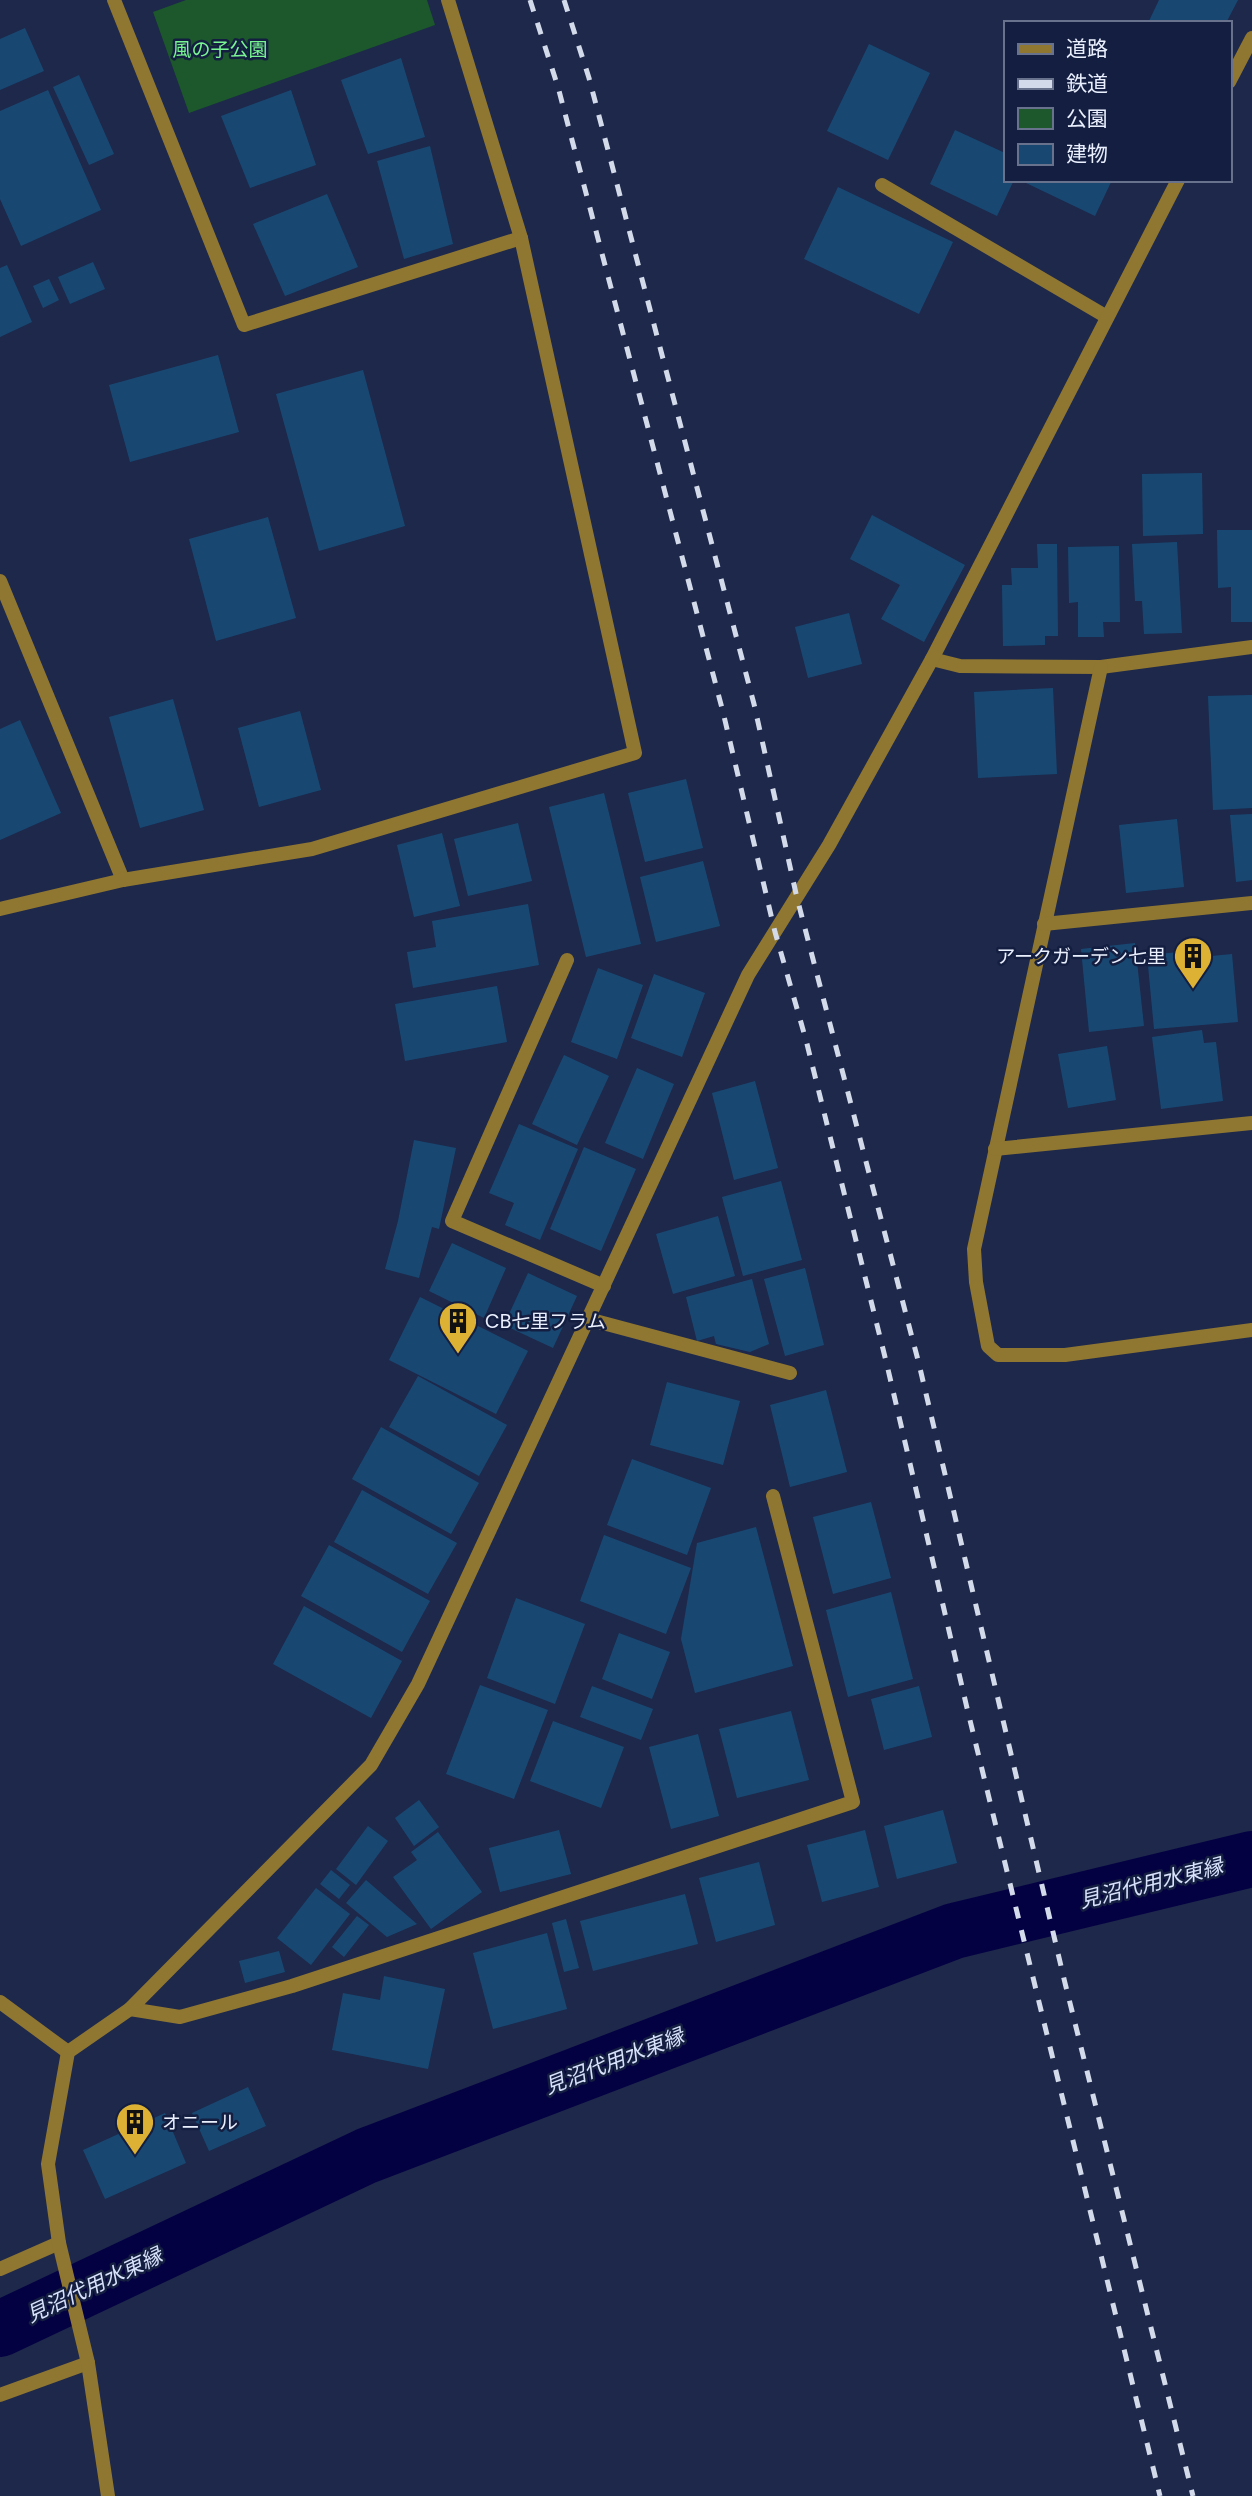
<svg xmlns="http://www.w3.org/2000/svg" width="1252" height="2496" viewBox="0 0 1252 2496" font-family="Poppins,'Noto Sans JP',sans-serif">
	<rect width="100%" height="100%" fill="#1d284b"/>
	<polygon fill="#1c582b" points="186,0 427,0 435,25 189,113 153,12"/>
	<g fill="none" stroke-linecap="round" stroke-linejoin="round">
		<polyline stroke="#040143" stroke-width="56" points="0,2329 366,2156 954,1931 1252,1859"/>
	</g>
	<g fill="#184872">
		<polygon points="1159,0 1238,0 1226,23 1153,23 1149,21"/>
		<polygon points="25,28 44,71 0,90 0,39"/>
		<polygon points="869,44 930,73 888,160 827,131"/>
		<polygon points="401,58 425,137 368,154 341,80"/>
		<polygon points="79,75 114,154 89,165 53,87"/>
		<polygon points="48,90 101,210 21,246 0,199 0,111"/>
		<polygon points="291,90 316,165 250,188 221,116"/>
		<polygon points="955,130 1005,153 1005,180 1014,180 997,216 930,184"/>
		<polygon points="430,146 453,244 404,259 377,161"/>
		<polygon points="1025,180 1112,180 1095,216 1024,182"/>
		<polygon points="838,187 953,242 919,314 804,259"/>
		<polygon points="327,194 358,267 285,296 253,224"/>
		<polygon points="93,262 105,289 70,304 58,277"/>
		<polygon points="7,265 32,322 0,337 0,268"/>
		<polygon points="49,279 59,300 43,308 33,286"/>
		<polygon points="218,355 239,432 130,462 109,385"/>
		<polygon points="363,370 405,526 319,551 276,394"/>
		<polygon points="1202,473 1203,534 1143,536 1142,474"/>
		<polygon points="872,515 965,565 924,642 881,619 900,585 850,559"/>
		<polygon points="268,517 296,618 216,641 189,539"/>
		<polygon points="1217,530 1252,530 1252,622 1231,622 1231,587 1218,588"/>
		<polygon points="1177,542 1182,633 1144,634 1142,601 1135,601 1132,544"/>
		<polygon points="1037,544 1057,544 1058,636 1045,636 1045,645 1003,646 1002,585 1012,585 1011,568 1038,568"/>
		<polygon points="1119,546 1120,622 1103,622 1104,637 1078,637 1078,602 1069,603 1068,547"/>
		<polygon points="849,613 862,664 808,678 795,627"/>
		<polygon points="1053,688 1057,774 978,778 974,692"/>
		<polygon points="1252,695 1252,808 1213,810 1208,696"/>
		<polygon points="173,699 204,810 140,828 109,717"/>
		<polygon points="300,711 321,790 259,807 238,728"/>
		<polygon points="20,720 61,813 0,840 0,729"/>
		<polygon points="686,779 703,848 645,862 628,793"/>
		<polygon points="604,793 641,944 586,957 549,807"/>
		<polygon points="1252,814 1252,880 1236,882 1230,815"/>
		<polygon points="1177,819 1184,887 1126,893 1119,825"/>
		<polygon points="518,823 532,881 468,896 454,839"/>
		<polygon points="442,833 460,906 414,917 397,845"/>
		<polygon points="703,861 720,926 656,942 640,877"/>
		<polygon points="528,904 539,965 413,988 407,952 436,947 432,921"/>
		<polygon points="1135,943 1144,1026 1089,1032 1081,949"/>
		<polygon points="1190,951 1191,958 1232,954 1238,1022 1154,1029 1147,955"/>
		<polygon points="598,968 643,985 617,1059 571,1042"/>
		<polygon points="654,974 705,993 682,1057 631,1038"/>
		<polygon points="497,986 507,1042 405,1061 395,1004"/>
		<polygon points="1202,1030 1204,1043 1216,1042 1223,1101 1161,1109 1152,1037"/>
		<polygon points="1107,1046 1116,1100 1068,1108 1058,1054"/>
		<polygon points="564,1055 609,1076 577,1145 532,1124"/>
		<polygon points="637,1068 674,1084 643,1159 605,1143"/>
		<polygon points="755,1081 778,1168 734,1180 712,1093"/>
		<polygon points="519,1124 578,1149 540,1240 505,1225 514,1203 489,1193"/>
		<polygon points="414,1140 456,1148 439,1229 432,1227 419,1278 385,1269 398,1221"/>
		<polygon points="584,1147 636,1169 601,1251 550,1229"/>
		<polygon points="781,1181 802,1260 743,1276 722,1197"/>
		<polygon points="718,1216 735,1276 673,1294 656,1234"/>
		<polygon points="452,1243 506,1268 484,1318 429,1291"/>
		<polygon points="805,1268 824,1345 785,1356 764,1279"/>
		<polygon points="528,1273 577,1296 553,1348 504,1325"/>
		<polygon points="752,1279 769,1344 750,1352 716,1344 714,1336 697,1341 686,1297"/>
		<polygon points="420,1297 528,1351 496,1414 389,1360"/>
		<polygon points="418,1376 507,1425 479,1476 389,1427"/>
		<polygon points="667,1382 740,1401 723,1465 650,1445"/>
		<polygon points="826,1390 847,1472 790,1487 770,1405"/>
		<polygon points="381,1427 479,1483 451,1534 352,1479"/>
		<polygon points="632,1459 711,1488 687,1555 607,1525"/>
		<polygon points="362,1490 457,1543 428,1594 334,1542"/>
		<polygon points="871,1502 891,1578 833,1594 813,1517"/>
		<polygon points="756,1527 793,1666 695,1693 681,1639 697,1543"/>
		<polygon points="604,1535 691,1568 666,1634 580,1601"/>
		<polygon points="329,1545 430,1601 402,1652 301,1596"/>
		<polygon points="891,1592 913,1679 848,1697 826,1610"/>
		<polygon points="516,1598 585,1624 555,1704 487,1678"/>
		<polygon points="304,1606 402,1661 371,1718 273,1664"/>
		<polygon points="619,1633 670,1652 652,1699 602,1679"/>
		<polygon points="480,1685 548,1710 514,1799 446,1774"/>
		<polygon points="592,1686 653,1709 641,1740 580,1717"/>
		<polygon points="919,1686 932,1737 884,1750 871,1699"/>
		<polygon points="791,1711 809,1780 737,1798 719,1729"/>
		<polygon points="553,1721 624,1747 601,1808 530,1781"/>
		<polygon points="698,1734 719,1816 671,1829 649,1747"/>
		<polygon points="419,1800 439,1827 414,1846 395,1818"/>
		<polygon points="943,1810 957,1863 897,1879 884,1826"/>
		<polygon points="368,1826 388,1841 356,1885 336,1869"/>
		<polygon points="559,1830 571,1874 500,1892 489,1848"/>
		<polygon points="865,1830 879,1887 822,1902 807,1845"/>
		<polygon points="438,1832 482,1892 431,1929 393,1877 417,1860 411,1852"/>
		<polygon points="759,1862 775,1925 716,1942 699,1878"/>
		<polygon points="331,1870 350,1885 339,1899 320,1884"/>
		<polygon points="366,1880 417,1924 387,1937 346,1903"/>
		<polygon points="316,1888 350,1914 311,1965 277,1938"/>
		<polygon points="685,1894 698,1944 593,1971 580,1921"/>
		<polygon points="357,1916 369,1925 344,1957 332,1947"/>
		<polygon points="566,1919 579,1968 564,1972 552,1923"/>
		<polygon points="547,1933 567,2009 493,2029 473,1953"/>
		<polygon points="279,1951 285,1972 245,1983 239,1961"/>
		<polygon points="384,1976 445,1989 428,2069 332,2050 343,1993 380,2000"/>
		<polygon points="248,2087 266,2126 209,2151 192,2113"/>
		<polygon points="165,2113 186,2163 105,2199 83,2150"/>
	</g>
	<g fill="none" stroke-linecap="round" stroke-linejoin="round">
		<g stroke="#8f7631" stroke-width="14">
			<polyline points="882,185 1107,317"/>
			<polyline points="567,960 452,1221 604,1286"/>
			<polyline points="588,1319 790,1373"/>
			<polyline points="130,2009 180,2017 292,1986 853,1802 773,1496"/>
			<polyline points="0,2269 59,2243"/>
		</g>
		<g stroke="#8f7631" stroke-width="14">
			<polyline points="114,0 244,325 521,238"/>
			<polyline points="1229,82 1252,38"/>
			<polyline points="0,581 123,880"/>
			<polyline points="932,659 960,666 1101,667 1252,647"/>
			<polyline points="1101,667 974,1249 976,1282 988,1346 998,1355 1065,1355 1252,1330"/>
			<polyline points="0,909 123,880 312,849 635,753 521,238 448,0"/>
			<polyline points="1044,924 1252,903"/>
			<polyline points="995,1149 1252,1123"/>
			<polyline points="0,2002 68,2052"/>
			<polyline points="0,2395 88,2363"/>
			<polyline points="108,2496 88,2363 59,2243 48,2164 68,2052 130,2009 371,1765 418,1684 748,975 829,845 932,659 1178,180"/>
		</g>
		<g stroke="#d3daea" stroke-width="5" stroke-dasharray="12 12" stroke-linecap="butt">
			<polyline points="530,0 558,87 723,712 775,932 806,1040 887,1365 967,1708 1160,2496"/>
			<polyline points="564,0 589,78 754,704 797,898 919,1364 1065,1983 1193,2496"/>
		</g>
	</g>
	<defs>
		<g id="building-pin" transform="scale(2.0125)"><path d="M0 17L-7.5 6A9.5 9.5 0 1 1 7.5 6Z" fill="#ddb133" stroke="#141e40"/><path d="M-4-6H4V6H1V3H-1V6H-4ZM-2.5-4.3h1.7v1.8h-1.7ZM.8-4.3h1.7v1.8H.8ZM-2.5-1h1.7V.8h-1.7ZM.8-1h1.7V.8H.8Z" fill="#111"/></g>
	</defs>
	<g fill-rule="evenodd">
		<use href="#building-pin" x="1193" y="956"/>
		<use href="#building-pin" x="458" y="1321"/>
		<use href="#building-pin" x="135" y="2122"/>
	</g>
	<g text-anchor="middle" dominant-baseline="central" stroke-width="5" stroke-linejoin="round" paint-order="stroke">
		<g font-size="19" fill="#79f592" stroke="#141e40">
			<text x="220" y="49">風の子公園</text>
		</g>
		<g font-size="19" fill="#e9effd" stroke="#141e40" text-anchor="start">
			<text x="1166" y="956" text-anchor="end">アークガーデン七里</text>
			<text x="485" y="1321">CB七里フラム</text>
			<text x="162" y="2122">オニール</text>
		</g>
		<g font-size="21" font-style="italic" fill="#d8e2fb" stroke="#141e40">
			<text transform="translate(1151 1883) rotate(-14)">見沼代用水東縁</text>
			<text transform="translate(614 2061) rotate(-21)">見沼代用水東縁</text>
			<text transform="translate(94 2285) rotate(-25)">見沼代用水東縁</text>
		</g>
	</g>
	<rect x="1004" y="21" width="228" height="161" fill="#141e40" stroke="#69728c" stroke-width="2"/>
	<rect x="1018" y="44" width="35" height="10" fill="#8f7631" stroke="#69728c" stroke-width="2"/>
	<text x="1066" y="56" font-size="21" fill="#e9effd">道路</text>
	<rect x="1018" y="79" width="35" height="10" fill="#d3daea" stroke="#69728c" stroke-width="2"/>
	<text x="1066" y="91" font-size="21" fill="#e9effd">鉄道</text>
	<rect x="1018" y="108" width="35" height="21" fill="#1c582b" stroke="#69728c" stroke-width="2"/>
	<text x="1066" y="126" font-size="21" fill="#e9effd">公園</text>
	<rect x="1018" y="144" width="35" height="21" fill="#184872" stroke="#69728c" stroke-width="2"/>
	<text x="1066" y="161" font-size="21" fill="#e9effd">建物</text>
</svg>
